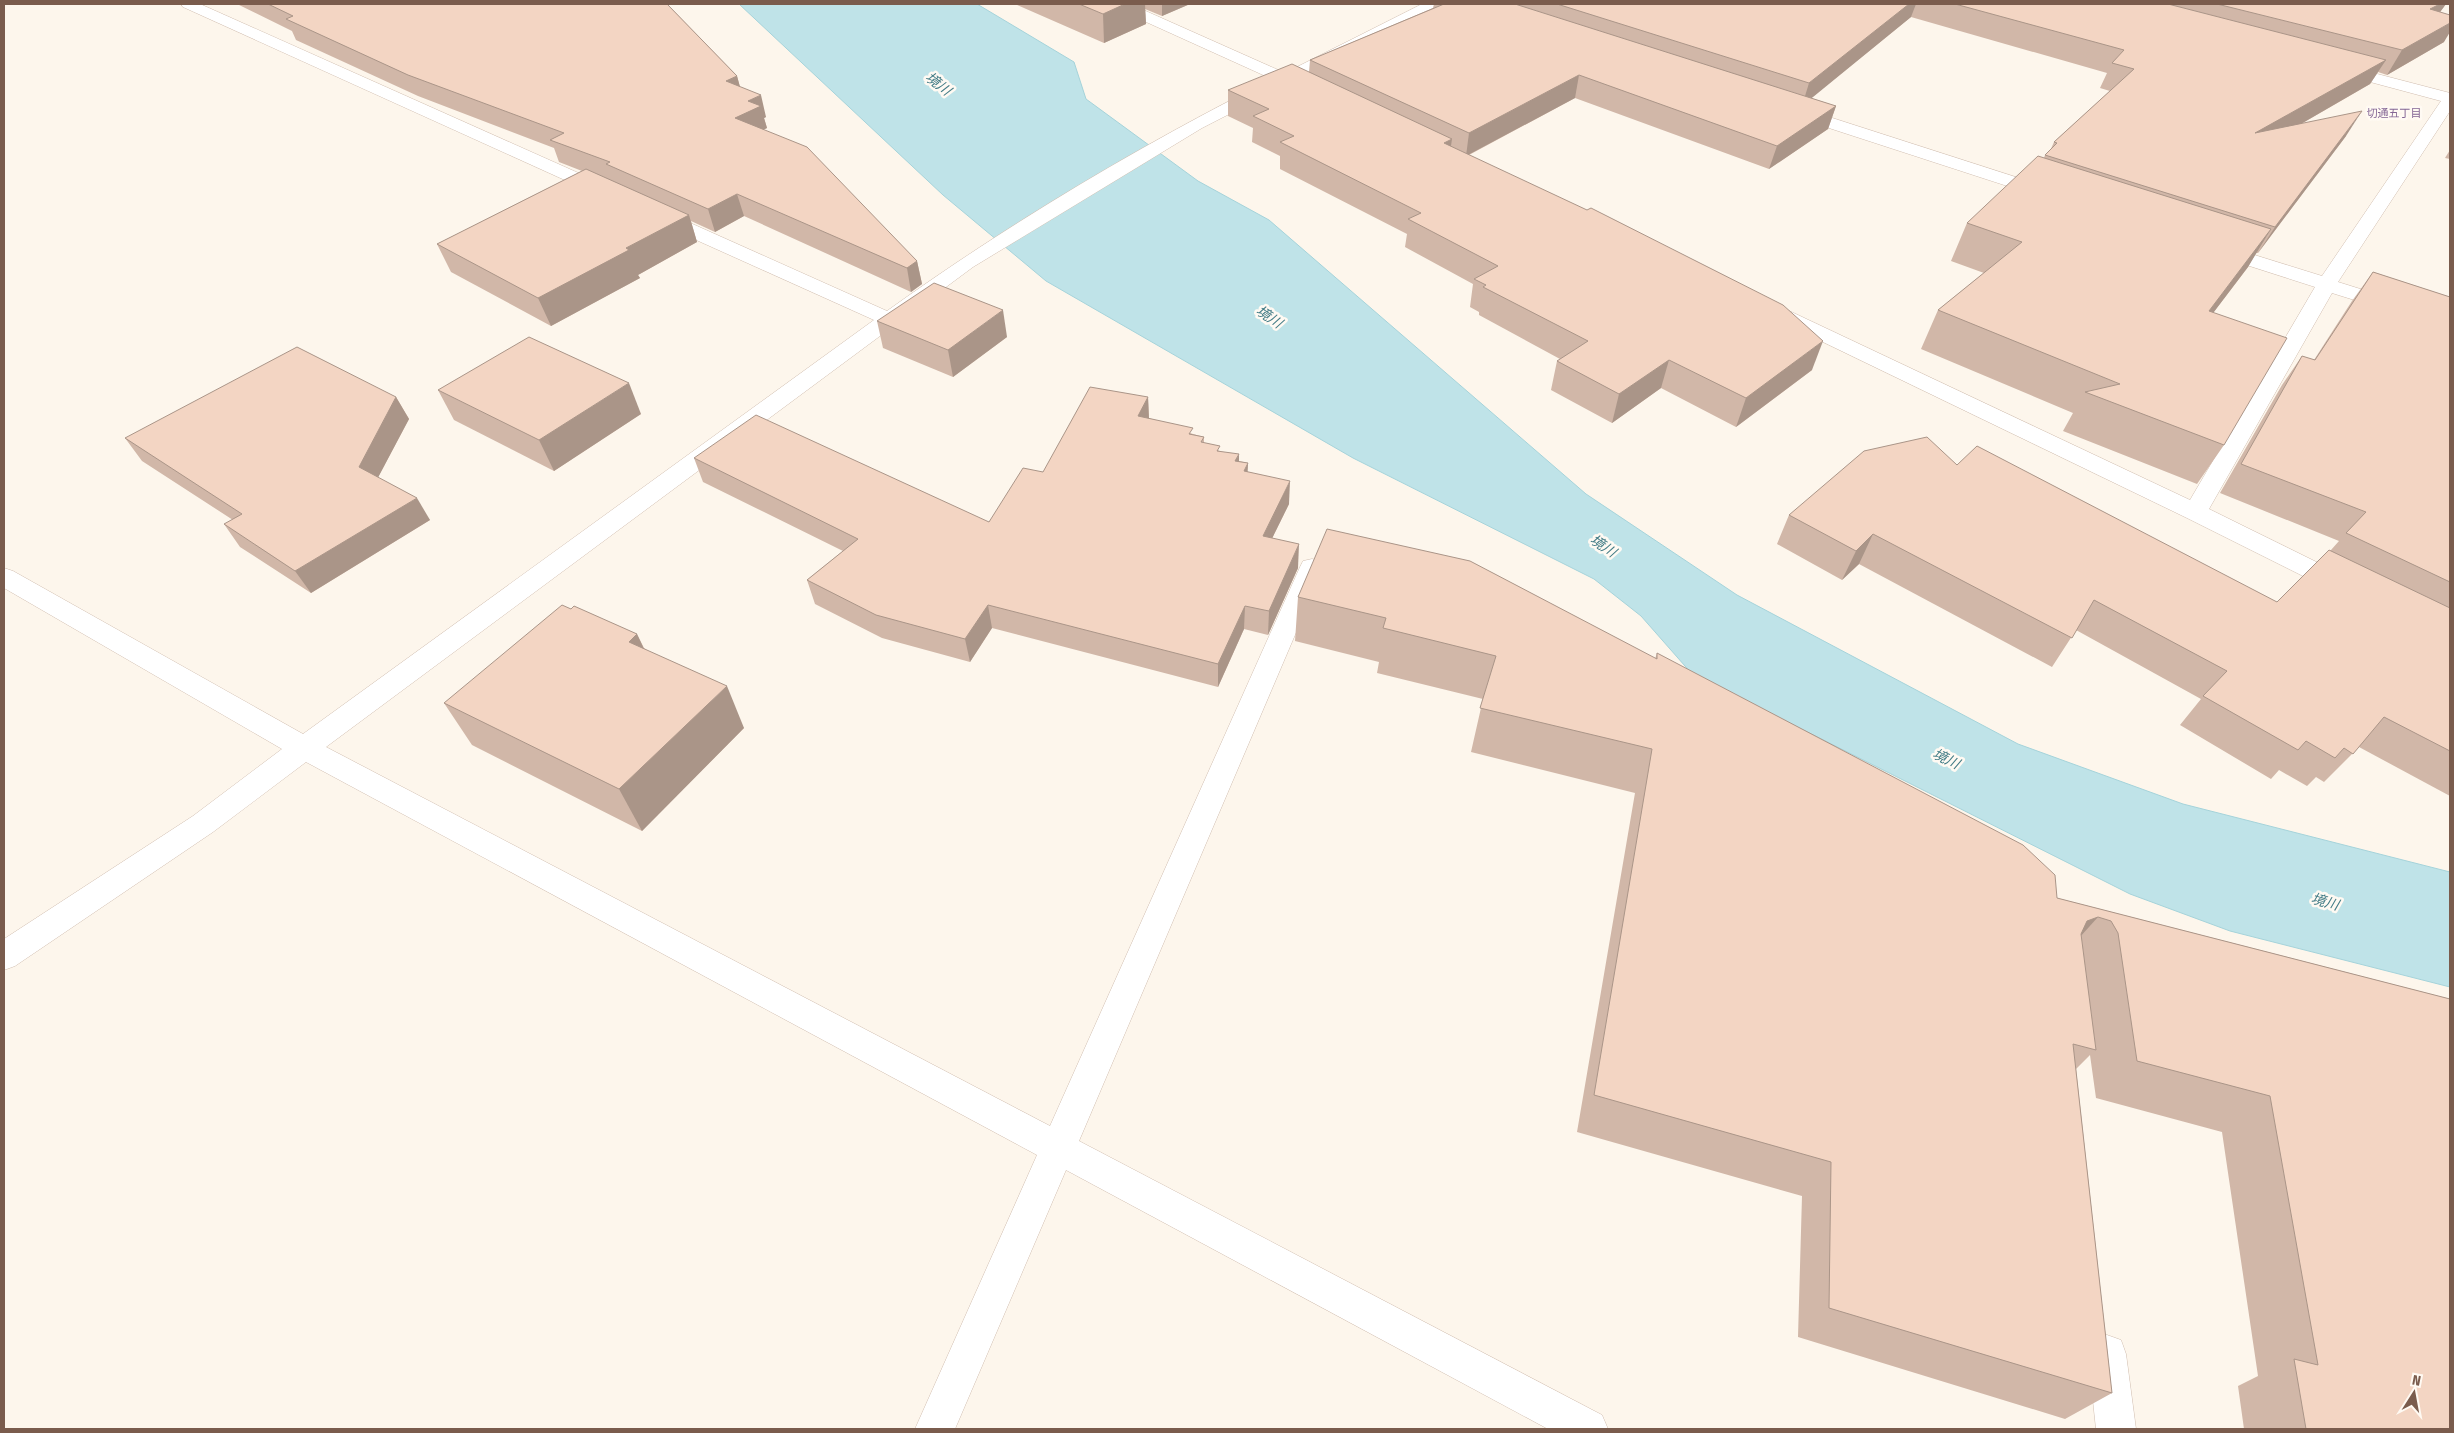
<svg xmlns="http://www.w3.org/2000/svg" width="2454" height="1433" viewBox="0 0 2454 1433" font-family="'Fira Sans Condensed','Noto Sans JP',sans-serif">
	<rect width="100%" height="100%" fill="#fdf6ec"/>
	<polygon fill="#bfe3e8" stroke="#a5d3da" points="739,4 977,4 1074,62 1086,99 1198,181 1269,220 1586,494 1737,595 2018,744 2183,804 2450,872 2450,987 2230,931 2130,894 1692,674 1641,616 1594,579 1353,458 1046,281 943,195"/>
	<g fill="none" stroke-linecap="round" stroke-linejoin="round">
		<g stroke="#d1beb0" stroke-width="1">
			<g id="minor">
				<polygon points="181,4 200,4 612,188 615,192 612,196 600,196 183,7"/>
				<path d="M 1111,4 L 1130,4 L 1285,73 L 1422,4 L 1440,4 L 1438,7 L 1298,79 L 1305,84 L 1303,87 L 1297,89 L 1286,85 L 1202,128 L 973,267 L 326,747 L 1050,1126 L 1300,567 L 1303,561 L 1312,559 L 1321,561 L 1324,567 L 1079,1141 L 1602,1415 L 1608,1429 L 1548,1429 L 1066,1170 L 955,1429 L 915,1429 L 1037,1155 L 306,762 L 213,832 L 15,966 L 4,970 L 4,939 L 193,816 L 282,749 L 4,588 L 4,568 L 13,571 L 303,734 L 874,320 L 654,221 L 652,217 L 654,213 L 668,213 L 887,311 C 1008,224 1139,146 1272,79 L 1113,7 Z"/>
				<polygon points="2339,64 2450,93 2450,111 2338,282 2450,317 2450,330 2332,293 2209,509 2353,580 2357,586 2353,592 2344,595 2335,592 2187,518 1767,315 1764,311 1767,307 1774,305 1781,307 2190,500 2315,287 2209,253 2206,249 2209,245 2216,243 2322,276 2441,101 2333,72 2331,69 2333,66"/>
				<polygon points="1795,106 2053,189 2056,193 2053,197 2041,197 1789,115 1787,111 1789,107"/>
				<polygon points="2107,1335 2121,1340 2126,1354 2136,1429 2096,1429 2088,1354 2093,1340"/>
			</g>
		</g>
		<use href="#minor" fill="#fff" fill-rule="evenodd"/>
	</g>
	<g fill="#d1b7a8">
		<polygon points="237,4 667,4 737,76 740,87 766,117 764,118 767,128 763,130 917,261 922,284 911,292 744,216 715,232 691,221 697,242 638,275 640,278 551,326 451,272 437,244 582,171 559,162 554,148 418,96 296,40 292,31"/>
		<polygon points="1015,4 1190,4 1162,16 1145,9 1146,24 1104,43"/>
		<polygon points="1434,4 2446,4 2440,12 2444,42 2387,75 2378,72 2370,84 2301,124 2346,136 2258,253 2256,253 2248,267 2213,313 2224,445 2197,484 2063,431 2073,413 1921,349 1938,310 1984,273 1951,261 1967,223 2044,158 2045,155 2050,151 2054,142 2110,91 2100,88 2107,73 1911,17 1811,98 1836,106 1828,129 1769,169 1575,98 1469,155 1812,370 1736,427 1661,388 1612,423 1551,390 1557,361 1560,359 1479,315 1479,312 1470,307 1473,284 1405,247 1407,234 1280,169 1280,156 1252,142 1253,128 1228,116 1228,90 1309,72 1310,60 1433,8"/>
		<polygon points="2450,150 2450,159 2445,158"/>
		<polygon points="2373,272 2450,297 2450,796 2359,747 2324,782 2316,777 2307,786 2279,770 2271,779 2180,725 2201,699 2076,630 2052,667 1859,564 1842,580 1777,544 1789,515 1957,465 2277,602 2331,550 2339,541 2220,493 2282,385 2302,356 2314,360 2352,301"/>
		<polygon points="877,321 1007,337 953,377 883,348"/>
		<polygon points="438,390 641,414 554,471 454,420"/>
		<polygon points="396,397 409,419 378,477 430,520 311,593 240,547 224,524 233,520 142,461 125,438"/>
		<polygon points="1148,397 1149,418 1193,434 1204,437 1204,443 1239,461 1248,463 1247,471 1289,504 1272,538 1298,568 1268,635 1244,629 1218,687 992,628 970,662 882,638 815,604 807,580 843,551 703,482 694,458 989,522 1043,472"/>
		<polygon points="1298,597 1655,659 1657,653 2057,898 2450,999 2450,1429 2244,1429 2238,1386 2258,1376 2222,1132 2096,1098 2090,1055 2076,1069 2112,1393 2065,1419 1798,1337 1802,1196 1577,1132 1635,793 1471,752 1483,699 1377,673 1379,662 1295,641"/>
		<polygon points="571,609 637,634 644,648 744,728 642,831 472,745 444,703"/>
	</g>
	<g fill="#aa9588">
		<polygon points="1125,4 1145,4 1146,24 1104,43 1103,14"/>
		<polygon points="1162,4 1190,4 1162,16"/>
		<polygon points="1909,4 1916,4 1911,17 1802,106 1809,83"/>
		<polygon points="2440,4 2446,4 2432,23 2430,9"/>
		<polygon points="2450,23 2450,32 2444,42 2387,75 2402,50"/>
		<polygon points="2386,60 2370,84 2240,159 2255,133"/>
		<polygon points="1579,75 1575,98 1466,156 1469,133"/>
		<polygon points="737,76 743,98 726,81"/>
		<polygon points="761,95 766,117 764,118 767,128 741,140 735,118 748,101"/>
		<polygon points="1836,106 1828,129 1769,169 1777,146"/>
		<polygon points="2362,111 2346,136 2258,253 2275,227"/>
		<polygon points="1452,139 1448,166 1444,143"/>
		<polygon points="737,194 744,216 715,232 708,209"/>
		<polygon points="689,215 697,242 638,275 640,278 551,326 538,298 626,248"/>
		<polygon points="2271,229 2248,267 2185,350 2209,311"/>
		<polygon points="917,261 922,284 911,292 907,268"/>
		<polygon points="1003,310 1007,337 953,377 948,350"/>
		<polygon points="1823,341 1812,370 1736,427 1746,398"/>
		<polygon points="1669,360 1661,388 1612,423 1619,394"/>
		<polygon points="629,383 641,414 554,471 539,440"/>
		<polygon points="396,397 409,419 372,489 359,467"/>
		<polygon points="1148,397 1149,420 1138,416"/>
		<polygon points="1239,454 1239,478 1235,461"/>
		<polygon points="1248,463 1247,487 1244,471"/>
		<polygon points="1290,481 1289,504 1262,559 1263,536"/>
		<polygon points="417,498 430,520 311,593 295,571"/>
		<polygon points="1873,534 1859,564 1842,580 1856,551"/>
		<polygon points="1299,544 1298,568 1268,635 1269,611"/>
		<polygon points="988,605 992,628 970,662 965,639"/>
		<polygon points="1245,606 1244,629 1218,687 1218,664"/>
		<polygon points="637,634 657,677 629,642"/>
		<polygon points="727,686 744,728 642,831 619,789"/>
		<polygon points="2098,917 2061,958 2087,921"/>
	</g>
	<g fill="#f3d5c3" stroke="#aa9588">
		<polygon points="268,4 667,4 737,76 726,81 761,95 748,101 761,106 735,118 807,147 917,261 907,268 737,194 708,209 606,164 610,162 550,140 564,133 408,75 286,19 293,16"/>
		<polygon points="1079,4 1125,4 1103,14"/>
		<polygon points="1444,4 1515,4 1836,106 1777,146 1579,75 1469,133 1310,60"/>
		<polygon points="1557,4 1909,4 1809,83"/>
		<polygon points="1955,4 2168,4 2386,60 2255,133 2362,111 2275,227 2045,155 2057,143 2054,142 2134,69 2112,63 2124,50"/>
		<polygon points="2217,4 2440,4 2430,9 2450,15 2450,23 2402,50"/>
		<polygon points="1292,64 1452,139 1444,143 1587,210 1591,208 1783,305 1823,341 1746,398 1669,360 1619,394 1557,361 1588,341 1483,287 1486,285 1474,279 1498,266 1408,219 1421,213 1280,142 1294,136 1253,116 1269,109 1228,90"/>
		<polygon points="2038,156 2271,229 2209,311 2287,338 2224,445 2085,392 2120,384 1938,310 2022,242 1967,223"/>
		<polygon points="586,169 689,215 626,248 629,250 538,298 437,244"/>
		<polygon points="2373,272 2450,297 2450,582 2346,533 2366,512 2241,464 2302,356 2315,360"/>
		<polygon points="934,283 1003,310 948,350 877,321"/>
		<polygon points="529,337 629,383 539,440 438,390"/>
		<polygon points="297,347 396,397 359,467 417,498 295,571 224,524 242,514 125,438"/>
		<polygon points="1090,387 1148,397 1138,416 1193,428 1189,434 1204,437 1201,442 1220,446 1217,451 1239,454 1235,461 1248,463 1244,471 1290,481 1263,536 1299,544 1269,611 1245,606 1218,664 988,605 965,639 876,615 807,580 858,539 694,458 756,415 989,522 1023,468 1043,472"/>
		<polygon points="1927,437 1957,465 1977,446 2277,602 2329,550 2450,608 2450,751 2384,717 2353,754 2344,748 2335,758 2306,741 2298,750 2203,696 2227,671 2094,600 2072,638 1873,534 1856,551 1789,515 1864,451"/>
		<polygon points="1327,529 1470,561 1657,659 1657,653 2023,845 2055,875 2057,898 2450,999 2450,1429 2306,1429 2294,1359 2318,1365 2270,1096 2137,1061 2118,933 2111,921 2098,917 2087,921 2081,934 2096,1050 2073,1044 2112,1393 1829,1308 1831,1162 1594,1095 1652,749 1480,708 1496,656 1383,628 1386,618 1298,597"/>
		<polygon points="562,605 571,609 574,606 637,634 629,642 727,686 619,789 444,703"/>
	</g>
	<g text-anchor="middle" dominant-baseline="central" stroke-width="5" stroke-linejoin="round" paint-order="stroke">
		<g font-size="11" fill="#846695" stroke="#fffaf3">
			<text x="2394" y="113">切通五丁目</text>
		</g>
		<g font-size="14" font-style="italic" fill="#437c86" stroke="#fffaf3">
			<text transform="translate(938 84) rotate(38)">境川</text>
			<text transform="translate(1269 317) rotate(34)">境川</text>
			<text transform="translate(1603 546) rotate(34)">境川</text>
			<text transform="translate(1946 759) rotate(26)">境川</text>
			<text transform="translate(2325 902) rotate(16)">境川</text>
		</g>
	</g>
	<rect width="2454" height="1433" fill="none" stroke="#7a5c4d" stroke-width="10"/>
	<g transform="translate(2414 1393) rotate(11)" stroke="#fffaf3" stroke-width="4" paint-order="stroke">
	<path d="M0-4L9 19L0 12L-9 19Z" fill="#7a5c4d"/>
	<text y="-8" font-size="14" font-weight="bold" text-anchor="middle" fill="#7a5c4d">N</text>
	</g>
</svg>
